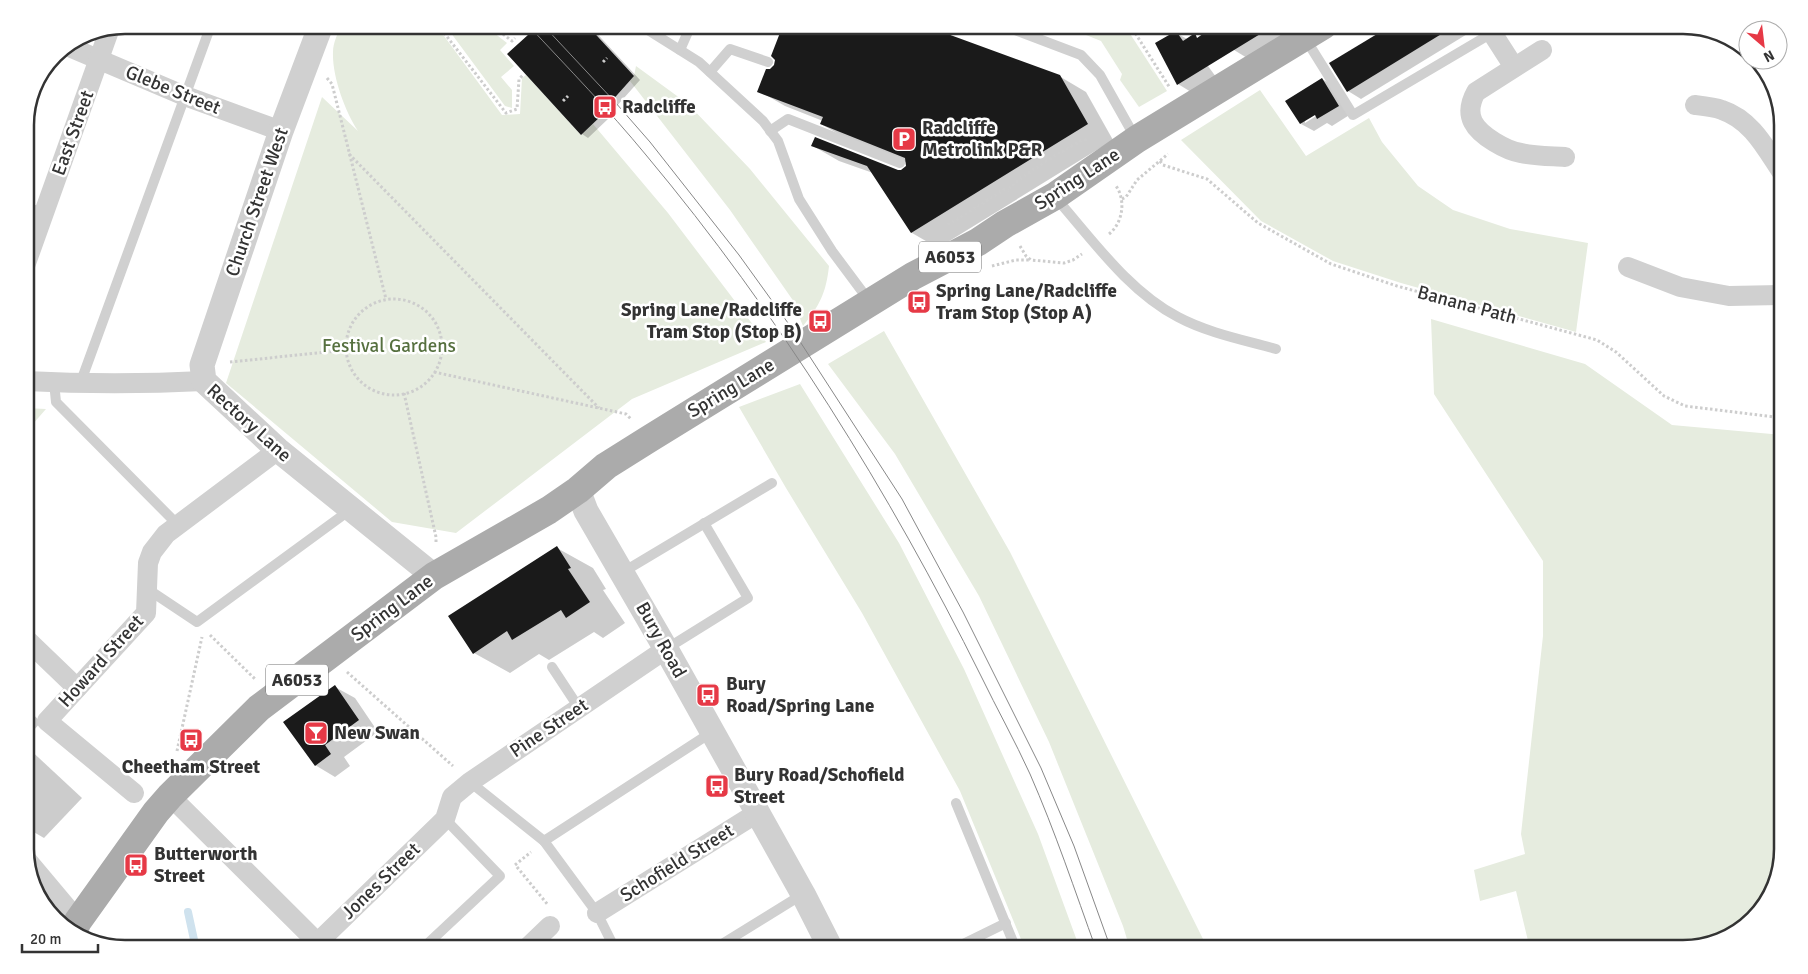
<svg xmlns="http://www.w3.org/2000/svg" width="1808" height="974" viewBox="0 0 1808 974" font-family="Signika,sans-serif">
	<rect width="100%" height="100%" fill="#fff"/>
	<g fill="#e6ecdf">
		<path d="M 341,25 L 436,25 L 502,115 L 520,114 L 522,78 L 526,75 L 581,135 L 593,124 L 668,213 L 766,342 L 632,399 L 456,533 L 392,522 L 226,383 L 322,97 L 358,131 C 345,111 332,76 333,52 C 333,43 338,33 341,25 Z"/>
		<polygon points="445,25 484,25 507,43 500,50 514,66 501,77 512,90 512,108 505,106"/>
		<polygon points="1061,25 1120,25 1127,29 1167,91 1139,107 1120,80 1122,74 1101,41"/>
		<path d="M 636,66 L 688,104 L 750,169 L 829,266 C 826,293 820,305 803,326 L 792,299 L 730,210 L 630,81 L 634,76 Z"/>
		<polygon points="1260,90 1306,156 1369,118 1382,142 1418,186 1453,210 1510,229 1588,243 1576,332 1401,283 1333,261 1261,221 1181,140"/>
		<polygon points="1431,319 1585,364 1672,425 1783,435 1783,850 1773,894 1739,932 1684,949 1530,949 1516,891 1480,901 1474,870 1525,854 1521,834 1543,636 1543,561 1434,394"/>
		<polygon points="884,331 1010,552 1208,949 1130,949 1123,926 1049,742 979,596 895,454 828,364"/>
		<polygon points="800,384 899,543 964,669 1038,834 1080,949 1025,949 960,791 862,613 786,488 739,407"/>
		<polygon points="25,408 46,409 25,433"/>
	</g>
	<g fill="#0003" fill-rule="evenodd">
		<polygon points="540,25 589,25 640,80 607,117 608,119 588,138 582,134"/>
		<polygon points="785,25 919,25 1059,76 1086,92 1113,140 938,248 912,233 873,173 839,161 813,146 898,171 906,169 908,163 847,139 821,124 823,121 785,106 759,91 770,70 776,65"/>
		<polygon points="1218,25 1320,25 1257,64 1234,50"/>
		<polygon points="1394,25 1482,25 1361,99 1348,91 1331,64"/>
		<polygon points="1176,33 1189,40 1216,77 1191,92 1178,84"/>
		<path d="M 1322,79 L 1335,87 L 1351,114 L 1332,126 L 1327,123 L 1314,131 L 1301,124 ZM 1319,111 L 1321,113 L 1305,123 L 1305,120 Z"/>
		<polygon points="25,199 39,207 25,245"/>
		<polygon points="557,548 593,568 606,589 603,590 625,623 603,638 594,632 549,660 539,654 510,673 474,653"/>
		<polygon points="335,687 355,698 378,732 344,757 350,766 335,777 315,765"/>
		<polygon points="25,707 41,722 25,740"/>
		<polygon points="25,745 82,798 44,838 25,827"/>
	</g>
	<g fill="none" stroke-linecap="round" stroke-linejoin="round">
		<polyline stroke="#cfe2ee" stroke-width="8" points="188,912 196,949"/>
	</g>
	<g fill="#1a1a1a">
		<polygon points="539,25 587,25 634,76 601,113 603,114 581,135 507,54"/>
		<polygon points="783,25 923,25 1060,75 1088,124 911,233 867,166 811,146 815,137 898,170 901,170 906,166 905,158 820,124 823,117 757,92 766,69 770,69 774,65 775,60 771,56"/>
		<polygon points="1216,25 1275,25 1177,85 1155,43 1176,31 1183,41 1195,33 1197,38"/>
		<polygon points="1392,25 1456,25 1347,92 1329,63"/>
		<polygon points="1322,78 1339,106 1317,119 1315,115 1300,124 1285,101"/>
		<polygon points="557,546 571,568 568,569 590,602 566,618 561,610 512,640 507,631 473,654 448,616"/>
		<polygon points="335,685 359,720 325,745 331,754 315,766 283,722"/>
	</g>
	<g fill="none" stroke-linecap="round" stroke-linejoin="round">
		<g stroke="#cdcdcd" stroke-width="3" stroke-dasharray="2.5 2.5" stroke-linecap="butt">
			<polyline points="438,25 506,113 517,109 519,79 524,74"/>
			<polyline points="491,25 512,41 515,38"/>
			<polyline points="1130,25 1170,88"/>
			<polyline points="603,62 607,58"/>
			<polyline points="327,78 332,84 386,299"/>
			<polyline points="563,101 568,96"/>
			<polyline points="349,154 599,408"/>
			<polyline points="1160,161 1163,165 1207,179 1258,223 1331,264 1397,286 1597,340 1616,352 1664,396 1685,406 1783,418"/>
			<path d="M 1009,189 C 1019,176 1064,151 1080,141 L 1087,139"/>
			<polyline points="1122,199 1126,197 1137,180 1168,154"/>
			<polyline points="948,225 1005,189 1009,190"/>
			<path d="M 1109,234 C 1123,223 1126,200 1116,186"/>
			<polyline points="1020,246 1026,256 1031,260 1064,263 1073,260 1082,254"/>
			<polyline points="992,266 1016,260 1030,260"/>
			<circle cx="394" cy="347" r="48"/>
			<polyline points="230,362 346,350"/>
			<polyline points="434,372 626,414 632,420"/>
			<polyline points="404,393 436,537 436,544"/>
			<polyline points="210,635 255,679"/>
			<polyline points="347,672 453,766"/>
			<polyline points="177,751 202,637"/>
			<polyline points="515,865 531,852"/>
			<polyline points="517,867 548,905"/>
		</g>
		<g stroke="#d0d0d0" stroke-width="10">
			<polyline points="640,25 699,62 763,121 778,141 799,199 832,251 870,302"/>
			<polyline points="1002,25 1081,55 1100,75 1136,139"/>
			<polyline points="1305,38 1353,115 1492,33"/>
			<polyline points="680,50 691,25"/>
			<polyline points="710,72 730,49 768,62"/>
			<polyline points="770,131 788,119 900,163"/>
			<path d="M 1055,197 C 1092,239 1128,291 1178,317 C 1208,333 1244,340 1276,349"/>
			<polyline points="54,382 56,402 178,525"/>
			<polyline points="80,384 211,25"/>
			<polyline points="623,572 772,483"/>
			<polyline points="146,588 197,622 350,510"/>
			<polyline points="666,649 748,598 704,523"/>
			<polyline points="552,667 579,708"/>
			<polyline points="470,782 544,841 712,732"/>
			<polyline points="956,803 1016,949"/>
			<polyline points="544,841 597,913 615,949"/>
			<polyline points="422,949 500,876 445,819"/>
			<polyline points="714,949 803,894"/>
			<polyline points="953,949 1006,923"/>
		</g>
		<g stroke="#d0d0d0" stroke-width="20">
			<polyline points="1487,25 1514,67"/>
			<polyline points="67,46 185,96 281,131"/>
			<path d="M 1542,50 L 1476,92 C 1471,101 1468,112 1473,122 C 1480,136 1507,151 1521,153 C 1535,156 1550,156 1565,157"/>
			<path d="M 1695,105 C 1704,106 1714,107 1722,110 C 1752,120 1766,149 1783,174"/>
			<polyline points="25,266 110,28"/>
			<polyline points="1628,267 1680,287 1729,296 1783,295"/>
			<path d="M 25,381 C 85,384 144,384 204,381"/>
			<polyline points="25,638 77,688"/>
			<polyline points="134,793 47,721 146,613 148,563 152,552 166,534 278,450"/>
			<polyline points="170,796 324,949"/>
			<polyline points="26,859 78,921"/>
			<polyline points="597,913 757,813"/>
			<polyline points="311,949 438,826 445,819 452,797 470,782 666,649"/>
			<polyline points="526,949 550,926"/>
		</g>
		<g stroke="#d0d0d0" stroke-width="25">
			<polyline points="321,25 281,131 202,365 204,381 278,450 434,576"/>
			<polyline points="578,490 586,511 666,649 803,894 831,949"/>
		</g>
		<polyline stroke="#ababab" stroke-width="28" points="73,932 78,921 156,812 170,796 259,708 434,576 549,510 578,490 606,466 649,439 913,276 978,242 1005,224 1055,196 1137,139 1324,25"/>
		<g stroke="#888" stroke-width="1">
			<path d="M 528,25 C 568,68 609,110 646,155 C 779,314 889,491 981,676 C 997,709 1015,741 1030,774 C 1055,831 1075,891 1096,949"/>
			<polyline points="543,25 615,102 650,142 739,255 788,323 902,499 963,612 1041,768 1074,846 1111,949"/>
		</g>
	</g>
	<defs>
		<g id="bus-square" transform="scale(1.25)"><rect x="-9" y="-9" width="18" height="18" rx="4" fill="#e63946" stroke="#fff"/><path d="M-5-6H5V4H4V6H2V4H-2V6H-4V4H-5ZM-3.5-4V0h7V-4ZM-3.5 1.2v1.5H-2V1.2ZM2 1.2v1.5H3.5V1.2Z" fill="#fff"/></g>
		<g id="parking-square" transform="scale(1.25)"><rect x="-9" y="-9" width="18" height="18" rx="4" fill="#e63946" stroke="#fff"/><path d="M-3.5-5.5H1a3.5 3.5 0 0 1 0 7H-1V5.5H-3.5ZM-1-3.4V-.6H.8a1.4 1.4 0 0 0 0-2.8Z" fill="#fff"/></g>
		<g id="bar-square" transform="scale(1.25)"><rect x="-9" y="-9" width="18" height="18" rx="4" fill="#e63946" stroke="#fff"/><path d="M-6-5H6L.8 .8V4.5H3.5V6h-7V4.5H-.8V.8Z" fill="#fff"/></g>
	</defs>
	<g fill-rule="evenodd">
		<use href="#bus-square" x="605" y="107"/>
		<use href="#parking-square" x="904" y="139"/>
		<use href="#bus-square" x="919" y="302"/>
		<use href="#bus-square" x="820" y="321"/>
		<use href="#bus-square" x="708" y="695"/>
		<use href="#bar-square" x="316" y="733"/>
		<use href="#bus-square" x="191" y="740"/>
		<use href="#bus-square" x="717" y="786"/>
		<use href="#bus-square" x="136" y="865"/>
	</g>
	<g text-anchor="middle" dominant-baseline="central" stroke-width="5" stroke-linejoin="round" paint-order="stroke">
		<g fill="#fff" stroke="#707070" stroke-width="1">
			<rect x="919" y="241.5" width="62" height="31" rx="4"/>
			<rect x="266" y="664.5" width="62" height="31" rx="4"/>
		</g>
		<g font-size="18" font-weight="bold" fill="#333">
			<text x="950" y="257">A6053</text>
			<text x="297" y="680">A6053</text>
		</g>
		<g font-size="19" fill="#333" stroke="#fff">
			<text transform="translate(173 90) rotate(22)">Glebe Street</text>
			<text transform="translate(73 133) rotate(-70)">East Street</text>
			<text transform="translate(1077 179) rotate(-33)">Spring Lane</text>
			<text transform="translate(257 202) rotate(-71)">Church Street West</text>
			<text transform="translate(1467 305) rotate(15)">Banana Path</text>
			<text transform="translate(731 388) rotate(-31)">Spring Lane</text>
			<text transform="translate(249 423) rotate(42)">Rectory Lane</text>
			<text transform="translate(392 608) rotate(-37)">Spring Lane</text>
			<text transform="translate(661 640) rotate(61)">Bury Road</text>
			<text transform="translate(101 661) rotate(-48)">Howard Street</text>
			<text transform="translate(549 728) rotate(-34)">Pine Street</text>
			<text transform="translate(677 863) rotate(-32)">Schofield Street</text>
			<text transform="translate(381 881) rotate(-44)">Jones Street</text>
		</g>
		<g font-size="19" font-weight="bold" fill="#333" stroke="#fff" text-anchor="start">
			<text x="622" y="107">Radcliffe</text>
			<text x="922" y="128">Radcliffe<tspan x="922" dy="22">Metrolink P&amp;R</tspan></text>
			<text x="936" y="291">Spring Lane/Radcliffe<tspan x="936" dy="22">Tram Stop (Stop A)</tspan></text>
			<text x="802" y="310" text-anchor="end">Spring Lane/Radcliffe<tspan x="802" dy="22">Tram Stop (Stop B)</tspan></text>
			<text x="726" y="684">Bury<tspan x="726" dy="22">Road/Spring Lane</tspan></text>
			<text x="334" y="733">New Swan</text>
			<text x="191" y="767" text-anchor="middle">Cheetham Street</text>
			<text x="734" y="775">Bury Road/Schofield<tspan x="734" dy="22">Street</tspan></text>
			<text x="154" y="854">Butterworth<tspan x="154" dy="22">Street</tspan></text>
		</g>
		<g font-size="19" fill="#56703f" stroke="#fff">
			<text x="389" y="346">Festival Gardens</text>
		</g>
	</g>
	<path d="M0 0H1808V974H0ZM125 34H1683A91 91 0 0 1 1774 125V849A91 91 0 0 1 1683 940H125A91 91 0 0 1 34 849V125A91 91 0 0 1 125 34Z" fill="#fff" fill-rule="evenodd"/>
	<path fill="none" stroke="#333" stroke-width="2.5" d="M125 34H1683A91 91 0 0 1 1774 125V849A91 91 0 0 1 1683 940H125A91 91 0 0 1 34 849V125A91 91 0 0 1 125 34Z"/>
	<g transform="translate(1763 45) rotate(152)"><circle r="24" fill="#ffffff" stroke="#adadad"/>
	<path d="M0-4L9 19L0 12L-9 19Z" fill="#e63946"/>
	<text y="-8" font-size="14" font-weight="bold" text-anchor="middle" fill="#333333">N</text>
	</g>
	<path d="M22 944v8h76v-8" fill="none" stroke="#333333" stroke-width="2.5"/>
	<text x="30" y="944" font-size="15" fill="#333333" stroke="#ffffff" stroke-width="4" paint-order="stroke">20 m</text>
</svg>
